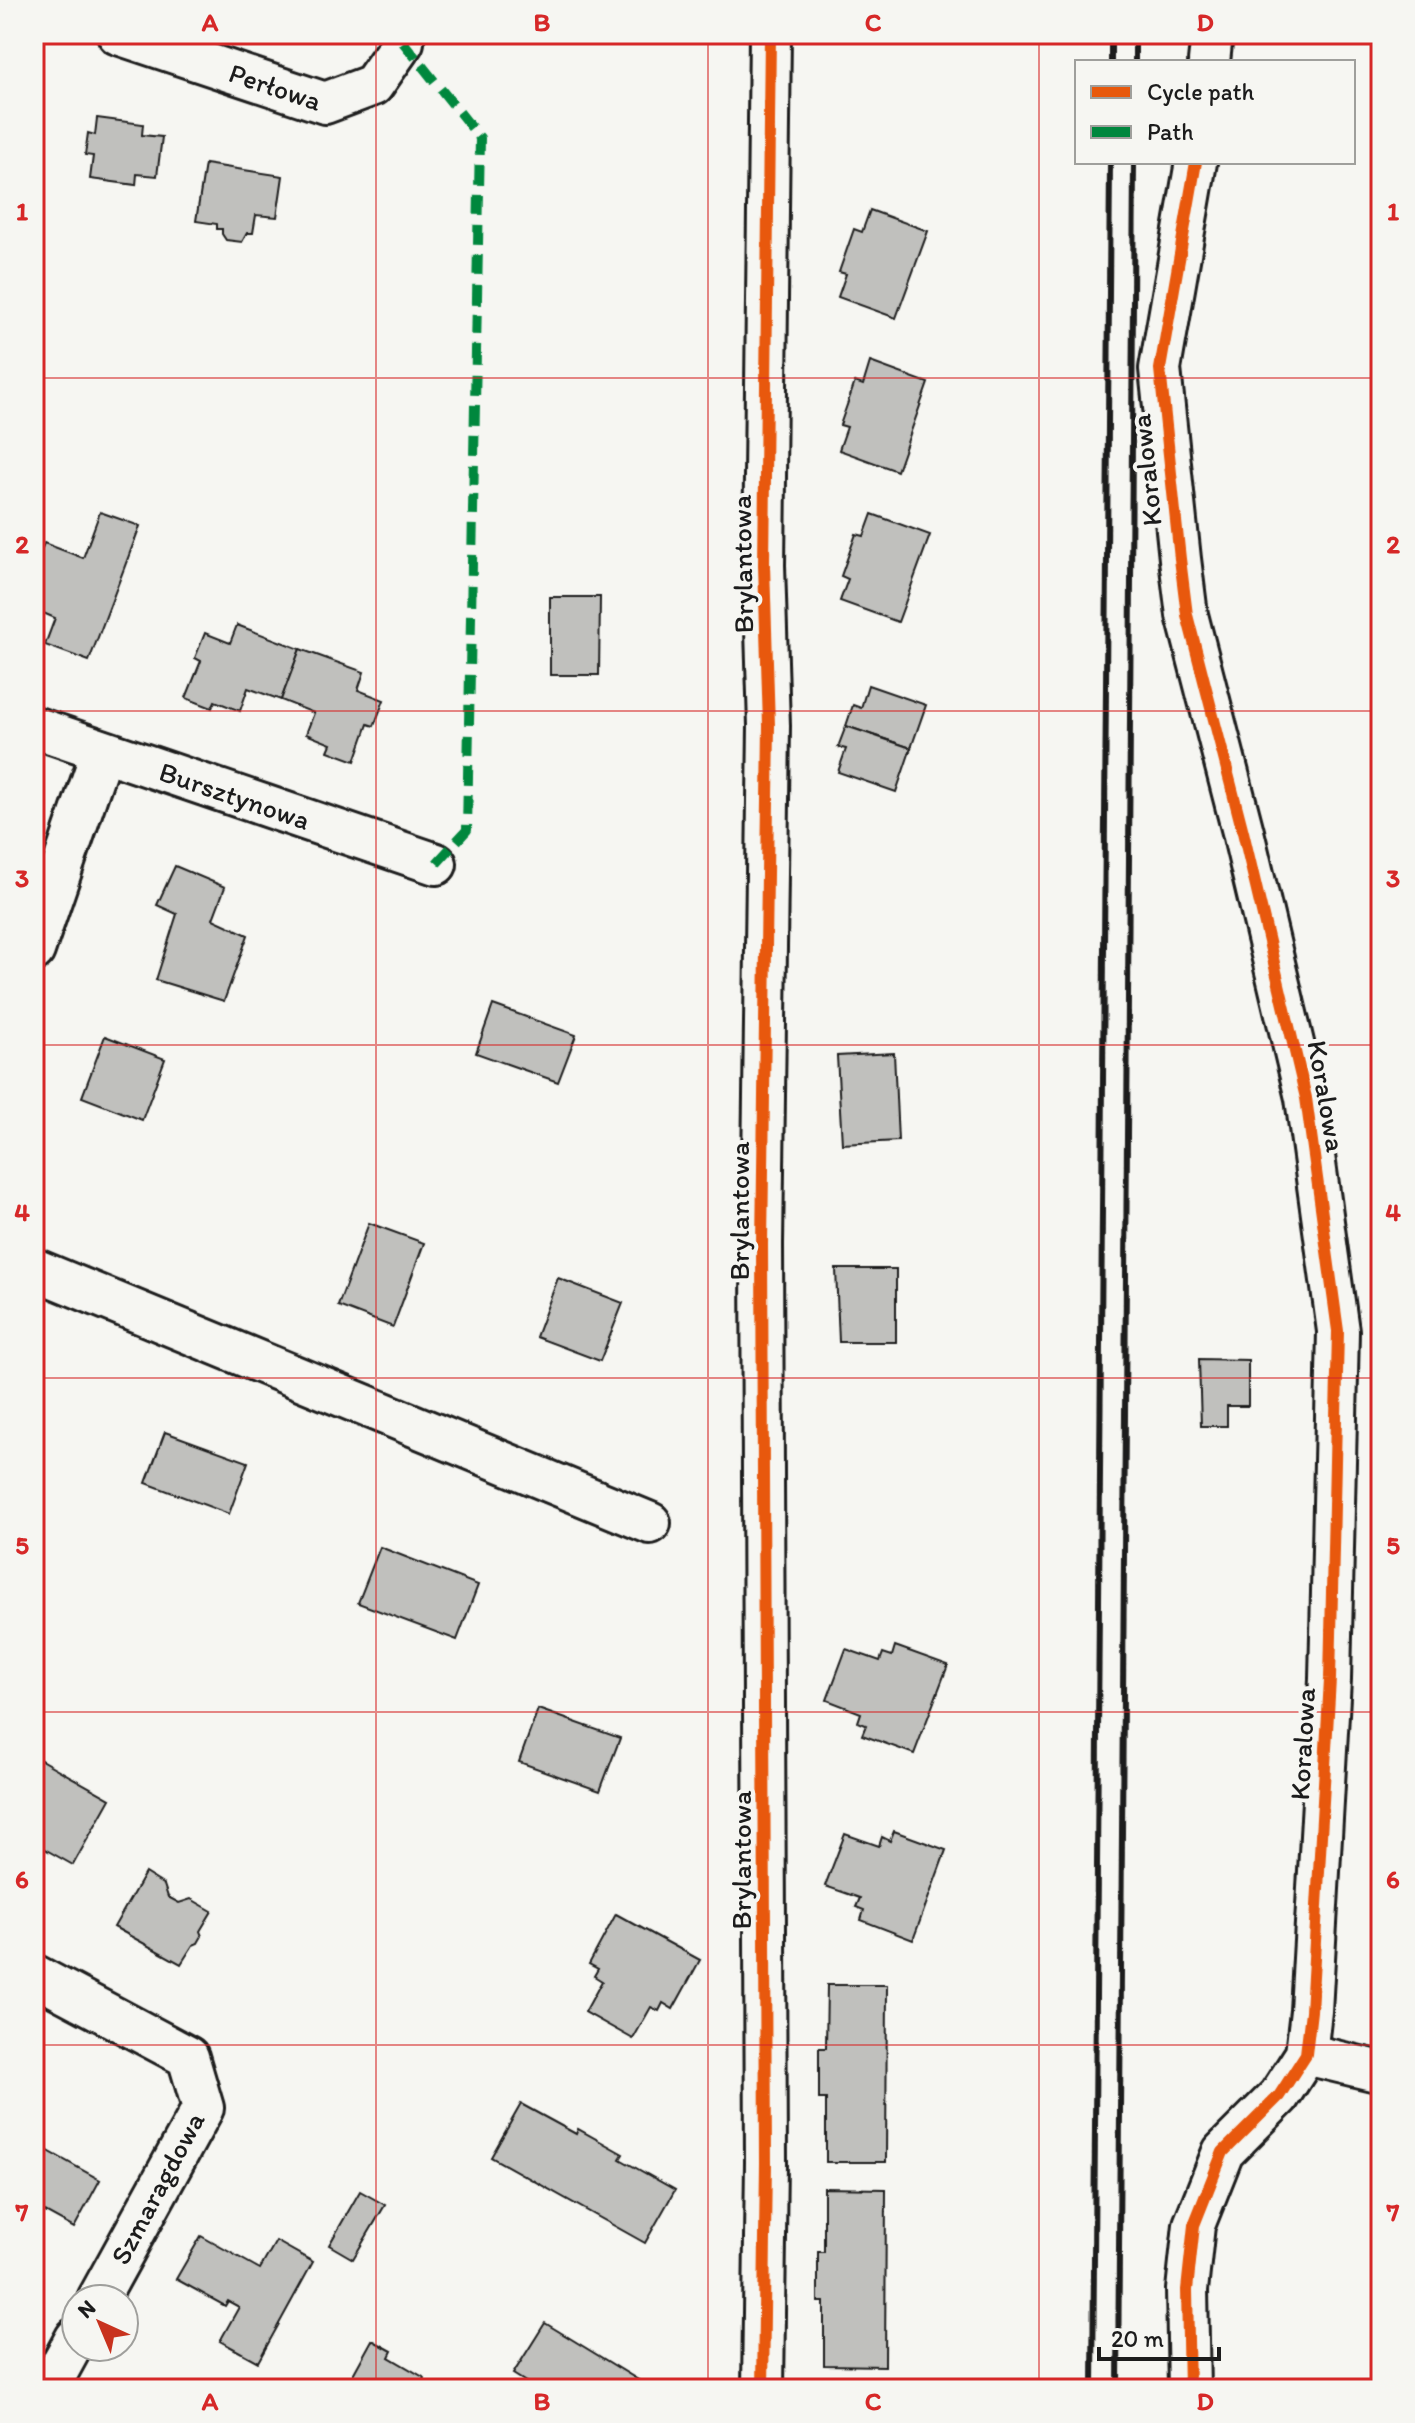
<svg xmlns="http://www.w3.org/2000/svg" width="1415" height="2423" viewBox="0 0 1415 2423" font-family="Itim,sans-serif">
	<rect width="100%" height="100%" fill="#f6f6f2"/>
	<filter id="ink" filterUnits="userSpaceOnUse"><feTurbulence type="fractalNoise" baseFrequency=".0125" numOctaves="2"/><feDisplacementMap in="SourceGraphic" scale="16" xChannelSelector="R" yChannelSelector="G"/><feConvolveMatrix kernelMatrix="1 2 1 2 8 2 1 2 1" color-interpolation-filters="sRGB"/></filter>
	<g filter="url(#ink)">
		<g fill="#c0c0bd" stroke="#1c1c1c" stroke-width="2">
			<polygon points="97,118 143,124 142,135 162,137 157,176 137,174 136,185 90,179 93,156 85,155 88,133 95,135"/>
			<polygon points="205,164 283,176 277,217 256,215 253,233 247,233 242,242 226,240 222,234 222,229 217,229 217,224 196,221"/>
			<polygon points="870,210 928,231 896,318 838,297 846,274 839,272 854,229 862,232"/>
			<polygon points="870,362 928,383 897,471 839,450 847,427 840,425 855,382 863,385"/>
			<polygon points="100,512 140,526 89,661 45,645 55,618 34,609 34,569 44,543 83,558"/>
			<polygon points="872,514 930,535 898,622 840,601 848,579 841,576 856,534 864,536"/>
			<polygon points="550,597 600,597 599,675 550,675"/>
			<polygon points="237,625 300,649 281,700 248,688 240,711 215,701 212,708 186,698 201,661 195,658 205,633 230,643"/>
			<polygon points="300,649 364,672 358,690 384,700 374,726 368,724 355,761 328,751 331,744 306,734 314,713 281,700"/>
			<polygon points="868,685 926,705 911,748 846,726 853,705 861,708"/>
			<polygon points="846,726 911,748 896,792 838,772 846,749 838,747"/>
			<polygon points="175,866 225,887 213,919 248,935 224,1001 156,980 177,914 157,905"/>
			<polygon points="493,1005 576,1035 558,1082 476,1053"/>
			<polygon points="105,1036 165,1059 142,1120 82,1097"/>
			<polygon points="894,1053 898,1141 842,1144 837,1056"/>
			<polygon points="369,1223 424,1243 393,1327 338,1306"/>
			<polygon points="836,1269 896,1269 896,1342 839,1342"/>
			<polygon points="558,1278 623,1303 600,1361 536,1337"/>
			<polygon points="1199,1359 1248,1360 1248,1406 1227,1406 1227,1426 1201,1426"/>
			<polygon points="165,1432 248,1462 229,1514 146,1483"/>
			<polygon points="380,1547 478,1585 457,1640 358,1603"/>
			<polygon points="895,1646 948,1665 914,1754 862,1735 866,1725 858,1722 861,1713 827,1700 846,1649 880,1661 883,1653 892,1656"/>
			<polygon points="538,1709 620,1738 600,1791 519,1762"/>
			<polygon points="34,1756 110,1799 73,1865 34,1843"/>
			<polygon points="894,1831 946,1850 913,1940 861,1920 864,1910 856,1907 860,1898 825,1886 845,1834 879,1846 882,1837 890,1841"/>
			<polygon points="145,1873 164,1885 168,1897 179,1903 191,1899 212,1911 200,1931 202,1936 198,1943 193,1945 181,1964 114,1927"/>
			<polygon points="616,1914 700,1960 673,2009 663,2003 659,2011 651,2007 633,2039 585,2012 602,1981 594,1976 598,1969 589,1964"/>
			<polygon points="827,1985 887,1985 886,2162 826,2162 826,2099 819,2099 819,2048 826,2048"/>
			<polygon points="521,2104 576,2134 578,2129 623,2154 620,2159 675,2190 645,2243 491,2157"/>
			<polygon points="34,2143 100,2180 74,2228 34,2206"/>
			<polygon points="824,2188 886,2189 885,2366 824,2365 824,2302 818,2302 818,2252 824,2252"/>
			<polygon points="360,2191 385,2205 353,2259 329,2245"/>
			<polygon points="201,2236 260,2269 276,2241 313,2262 258,2362 220,2341 239,2307 228,2301 225,2306 176,2279"/>
			<polygon points="545,2323 653,2389 537,2389 513,2374"/>
			<polygon points="372,2340 392,2351 389,2357 425,2378 419,2389 345,2389"/>
		</g>
		<g fill="none" stroke-linecap="round" stroke-linejoin="round">
			<g stroke="#1c1c1c" stroke-width="46">
				<g id="street">
					<path id="s1" d="M 118,34 L 325,103 L 373,85 L 403,42 L 403,34"/>
					<polyline points="1209,62 1212,34"/>
					<path id="s2" d="M 34,727 L 436,864"/>
					<polyline points="34,950 102,751"/>
					<polyline points="34,1269 650,1523"/>
					<polyline points="34,1975 188,2057 203,2108 98,2299"/>
					<polyline points="1306,2054 1381,2072"/>
					<polyline points="48,2389 76,2338"/>
					<polyline points="763,2389 766,2162 762,1244 769,726 764,565 770,34"/>
					<polyline points="1189,2389 1187,2290 1194,2225 1223,2152 1279,2096 1306,2054 1311,2011 1330,1679 1338,1331 1306,1098 1243,832 1187,615 1180,559 1160,369 1196,162"/>
				</g>
			</g>
			<use href="#street" stroke="#f6f6f2" stroke-width="40"/>
			<g stroke="#1c1c1c" stroke-width="6">
				<polyline points="1111,62 1111,34"/>
				<polyline points="1135,62 1135,34"/>
				<polyline points="1093,2389 1110,162"/>
				<polyline points="1118,2389 1134,162"/>
			</g>
			<polyline stroke="#00873e" stroke-width="10" stroke-dasharray="20 10" stroke-linecap="butt" points="403,42 480,138 467,830 436,864"/>
			<g stroke="#f6f6f2" stroke-width="17">
				<g id="cycleway">
					<polyline points="763,2389 766,2162 762,1244 769,726 764,565 770,34"/>
					<polyline points="1189,2389 1187,2290 1194,2225 1223,2152 1279,2096 1306,2054 1311,2011 1330,1679 1338,1331 1306,1098 1243,832 1187,615 1180,559 1160,369 1196,162"/>
				</g>
			</g>
			<use href="#cycleway" stroke="#e8590c" stroke-width="12"/>
		</g>
	</g>
	<path fill="none" stroke="#d62828" stroke-width="2" stroke-opacity="0.55" d="M 376,34 L 376,2389M 708,34 L 708,2389M 1039,34 L 1039,2389M 34,378 L 1381,378M 34,711 L 1381,711M 34,1045 L 1381,1045M 34,1378 L 1381,1378M 34,1712 L 1381,1712M 34,2045 L 1381,2045"/>
	<g text-anchor="middle" dominant-baseline="central" stroke-width="8" stroke-linejoin="round" paint-order="stroke">
		<g font-size="28" fill="#1c1c1c" stroke="#f6f6f2">
			<text stroke="none"><textPath href="#s1" startOffset="166">Perłowa</textPath></text>
			<text transform="translate(1146 470) rotate(-96)">Koralowa</text>
			<text transform="translate(742 564) rotate(-91)">Brylantowa</text>
			<text stroke="none"><textPath href="#s2" startOffset="212">Bursztynowa</textPath></text>
			<text transform="translate(1327 1096) rotate(80)">Koralowa</text>
			<text transform="translate(739 1211) rotate(-90)">Brylantowa</text>
			<text transform="translate(1302 1744) rotate(-87)">Koralowa</text>
			<text transform="translate(741 1860) rotate(-90)">Brylantowa</text>
			<text transform="translate(157 2188) rotate(-62)">Szmaragdowa</text>
		</g>
	</g>
	<rect width="1415" height="2423" fill="none" stroke="#f6f6f2" stroke-width="88"/>
	<rect x="1075" y="60" width="280" height="104" fill="#f6f6f2" stroke="#9f9f9c" stroke-width="2"/>
	<rect x="1091" y="86" width="40" height="12" fill="#e8590c" stroke="#9f9f9c" stroke-width="2"/>
	<text x="1147" y="100" font-size="24" fill="#1c1c1c">Cycle path</text>
	<rect x="1091" y="126" width="40" height="12" fill="#00873e" stroke="#9f9f9c" stroke-width="2"/>
	<text x="1147" y="140" font-size="24" fill="#1c1c1c">Path</text>
	<g transform="translate(100 2323) rotate(316)"><circle r="38" fill="#f6f6f2" stroke="#9f9f9c" stroke-width="2"/>
	<path d="M0-6L14 30L0 20L-14 30Z" fill="#c8321e"/>
	<text y="-12" font-size="22" font-weight="bold" text-anchor="middle" fill="#1c1c1c">N</text>
	</g>
	<path d="M1099 2347v12h120v-12" fill="none" stroke="#1c1c1c" stroke-width="4"/>
	<text x="1111" y="2347" font-size="24" fill="#1c1c1c" stroke="#f6f6f2" stroke-width="6" paint-order="stroke">20 m</text>
	<rect x="44" y="44" width="1327" height="2335" fill="none" stroke="#d62828" stroke-width="3"/>
	<g font-size="26" text-anchor="middle" font-weight="bold" fill="#d62828">
		<text x="210" y="31">A</text>
		<text x="542" y="31">B</text>
		<text x="873" y="31">C</text>
		<text x="1205" y="31">D</text>
		<text x="22" y="220">1</text>
		<text x="1393" y="220">1</text>
		<text x="22" y="553">2</text>
		<text x="1393" y="553">2</text>
		<text x="22" y="887">3</text>
		<text x="1393" y="887">3</text>
		<text x="22" y="1221">4</text>
		<text x="1393" y="1221">4</text>
		<text x="22" y="1554">5</text>
		<text x="1393" y="1554">5</text>
		<text x="22" y="1888">6</text>
		<text x="1393" y="1888">6</text>
		<text x="22" y="2221">7</text>
		<text x="1393" y="2221">7</text>
		<text x="210" y="2410">A</text>
		<text x="542" y="2410">B</text>
		<text x="873" y="2410">C</text>
		<text x="1205" y="2410">D</text>
	</g>
</svg>
